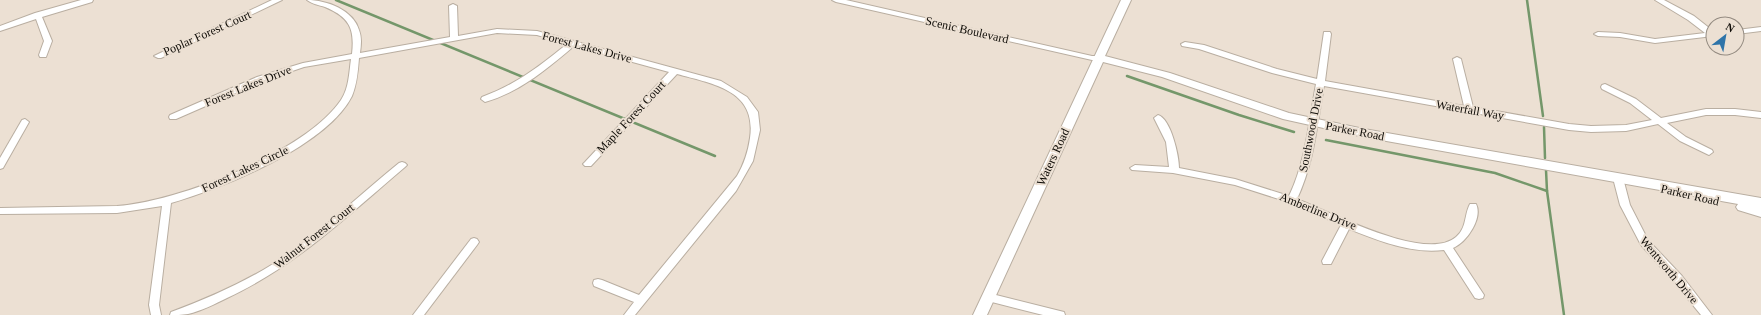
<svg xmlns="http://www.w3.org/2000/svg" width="1761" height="315" viewBox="0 0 1761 315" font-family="'Times New Roman',serif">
	<rect width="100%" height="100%" fill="#ece0d3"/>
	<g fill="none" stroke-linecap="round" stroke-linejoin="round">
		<g stroke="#74976a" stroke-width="2.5">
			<polyline points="336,0 715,156"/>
			<polyline points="1527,0 1543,116"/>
			<polyline points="1127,76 1239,115 1294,132"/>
			<polyline points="1544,127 1545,158"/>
			<polyline points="1326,140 1495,173 1547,191"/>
			<polyline points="1546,170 1547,191 1564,315"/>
		</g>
		<g stroke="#b9aea1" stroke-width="2">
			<g id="street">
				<polygon points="81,0 93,0 92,2 42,17 52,41 46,57 40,57 39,55 44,41 36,19 0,31 0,26 35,13"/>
				<polygon points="272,0 282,0 161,58 158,58 154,56"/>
				<path d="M 307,0 C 327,0 353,10 359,30 C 362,38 361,45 360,53 L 450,37 L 449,6 L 453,4 L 457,6 L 458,36 L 497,29 L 537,31 L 721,81 L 747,97 L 758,112 L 760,130 L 753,161 L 736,191 L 635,315 L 624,315 L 634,302 L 594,286 L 593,283 L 594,280 L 598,279 L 602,280 L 639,295 L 737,176 C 744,164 748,152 750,138 C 757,90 713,84 677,74 L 591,166 L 585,166 L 583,164 L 585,162 L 669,72 L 574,46 C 547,69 520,92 485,102 L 481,99 L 482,97 C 515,85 540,66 567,44 L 537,35 L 497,33 L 359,58 C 358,71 357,84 352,96 C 327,146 223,188 171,203 L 159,305 L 161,315 L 151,315 L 149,305 L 162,206 L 117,213 L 0,214 L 0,208 L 117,206 C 178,202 306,152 341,100 C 349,88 349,73 351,59 L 304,67 L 263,81 L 176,119 L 170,119 L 169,117 L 170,115 L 257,77 L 303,63 L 352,54 C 355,28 349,17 325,7 C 319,5 312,4 307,0 Z"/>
				<polygon points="832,0 846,0 1092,56 1099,56 1103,58 1099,60 1092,60 836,2"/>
				<polygon points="1655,0 1664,0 1694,16 1713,31 1713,36 1655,43 1620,37 1598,36 1594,34 1598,32 1620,33 1655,39 1705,33 1688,20"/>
				<polygon points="1761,27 1761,31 1737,34 1737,30"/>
				<path d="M 1324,32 L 1330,32 L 1331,34 L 1325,81 L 1336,83 L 1464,106 L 1453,59 L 1457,57 L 1461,59 L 1473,107 L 1569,124 L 1591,126 L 1626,125 L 1652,120 L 1630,103 L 1602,89 L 1601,87 L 1602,85 L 1605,84 L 1636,99 L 1661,118 L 1706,109 L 1735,109 L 1761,112 L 1761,118 L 1735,115 L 1706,115 L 1667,123 L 1686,137 L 1712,150 L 1713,152 L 1709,155 L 1680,141 L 1658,124 L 1626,131 L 1591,132 L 1569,130 L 1324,86 C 1317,124 1314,163 1297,199 C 1330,212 1426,263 1456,237 C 1467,228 1464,215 1470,204 L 1476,204 C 1483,218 1467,242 1453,248 L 1484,295 L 1483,298 L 1479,299 L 1475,298 L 1444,250 C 1411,254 1379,241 1349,229 L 1331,264 L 1323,264 L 1322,261 L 1341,225 L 1288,202 L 1235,185 L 1173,173 L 1132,170 L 1130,168 L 1135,165 L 1169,167 L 1166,142 L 1154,118 L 1158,115 C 1171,119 1179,156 1179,168 L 1235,179 L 1289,196 C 1306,161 1309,121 1316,84 L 1272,73 L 1199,49 L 1182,46 L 1181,44 L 1185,42 L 1204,45 L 1277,69 L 1317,79 Z"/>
				<polygon points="25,119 29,122 3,168 0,169 0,158 22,120"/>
				<path d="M 402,162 L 405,163 L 407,165 L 405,167 C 348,215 296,266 227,298 C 215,304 201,311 188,314 C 182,315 175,315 170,315 L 171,312 C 206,299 241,284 273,264 C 318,235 357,197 399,163 Z"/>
				<polygon points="1618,175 1623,178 1630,205 1648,240 1682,276 1712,315 1701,315 1674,282 1641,245 1620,205 1613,178"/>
				<polygon points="474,238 477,239 479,242 477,245 424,315 413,315 471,239"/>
				<polygon points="988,293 1064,312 1065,315 1043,315 984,300 983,297 984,294"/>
			</g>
		</g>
		<g stroke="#b9aea1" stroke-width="2">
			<polygon id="secondary" points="1121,0 1131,0 1105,56 1170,73 1289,113 1364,129 1761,198 1761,217 1738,210 1736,207 1738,204 1364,137 1283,119 1162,77 1103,62 987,315 973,315"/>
		</g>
		<use href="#street" fill="#fff" fill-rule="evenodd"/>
		<use href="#secondary" fill="#fff" fill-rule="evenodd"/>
	</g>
	<g text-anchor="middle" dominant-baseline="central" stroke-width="4" stroke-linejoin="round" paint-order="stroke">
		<g font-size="12" fill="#0f0c07" stroke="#ece0d3">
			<text transform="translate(967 30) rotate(13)">Scenic Boulevard</text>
			<text transform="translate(207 33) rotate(-24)">Poplar Forest Court</text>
			<text transform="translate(587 47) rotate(15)">Forest Lakes Drive</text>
			<text transform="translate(248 86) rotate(-22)">Forest Lakes Drive</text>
			<text transform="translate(1470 110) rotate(10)">Waterfall Way</text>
			<text transform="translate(631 117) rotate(-47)">Maple Forest Court</text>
			<text transform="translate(1311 130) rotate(-79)">Southwood Drive</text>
			<text transform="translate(1355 131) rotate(11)">Parker Road</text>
			<text transform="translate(1053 157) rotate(-65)">Waters Road</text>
			<text transform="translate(245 169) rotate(-25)">Forest Lakes Circle</text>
			<text transform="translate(1690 195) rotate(13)">Parker Road</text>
			<text transform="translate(1318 211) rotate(22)">Amberline Drive</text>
			<text transform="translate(314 236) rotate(-38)">Walnut Forest Court</text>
			<text transform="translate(1669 270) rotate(50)">Wentworth Drive</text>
		</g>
	</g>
	<g transform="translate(1725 36) rotate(31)"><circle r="19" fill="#ece0d3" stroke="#948b81"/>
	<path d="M0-3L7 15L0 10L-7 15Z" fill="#2e74a9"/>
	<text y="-6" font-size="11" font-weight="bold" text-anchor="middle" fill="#0f0c07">N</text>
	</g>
</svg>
